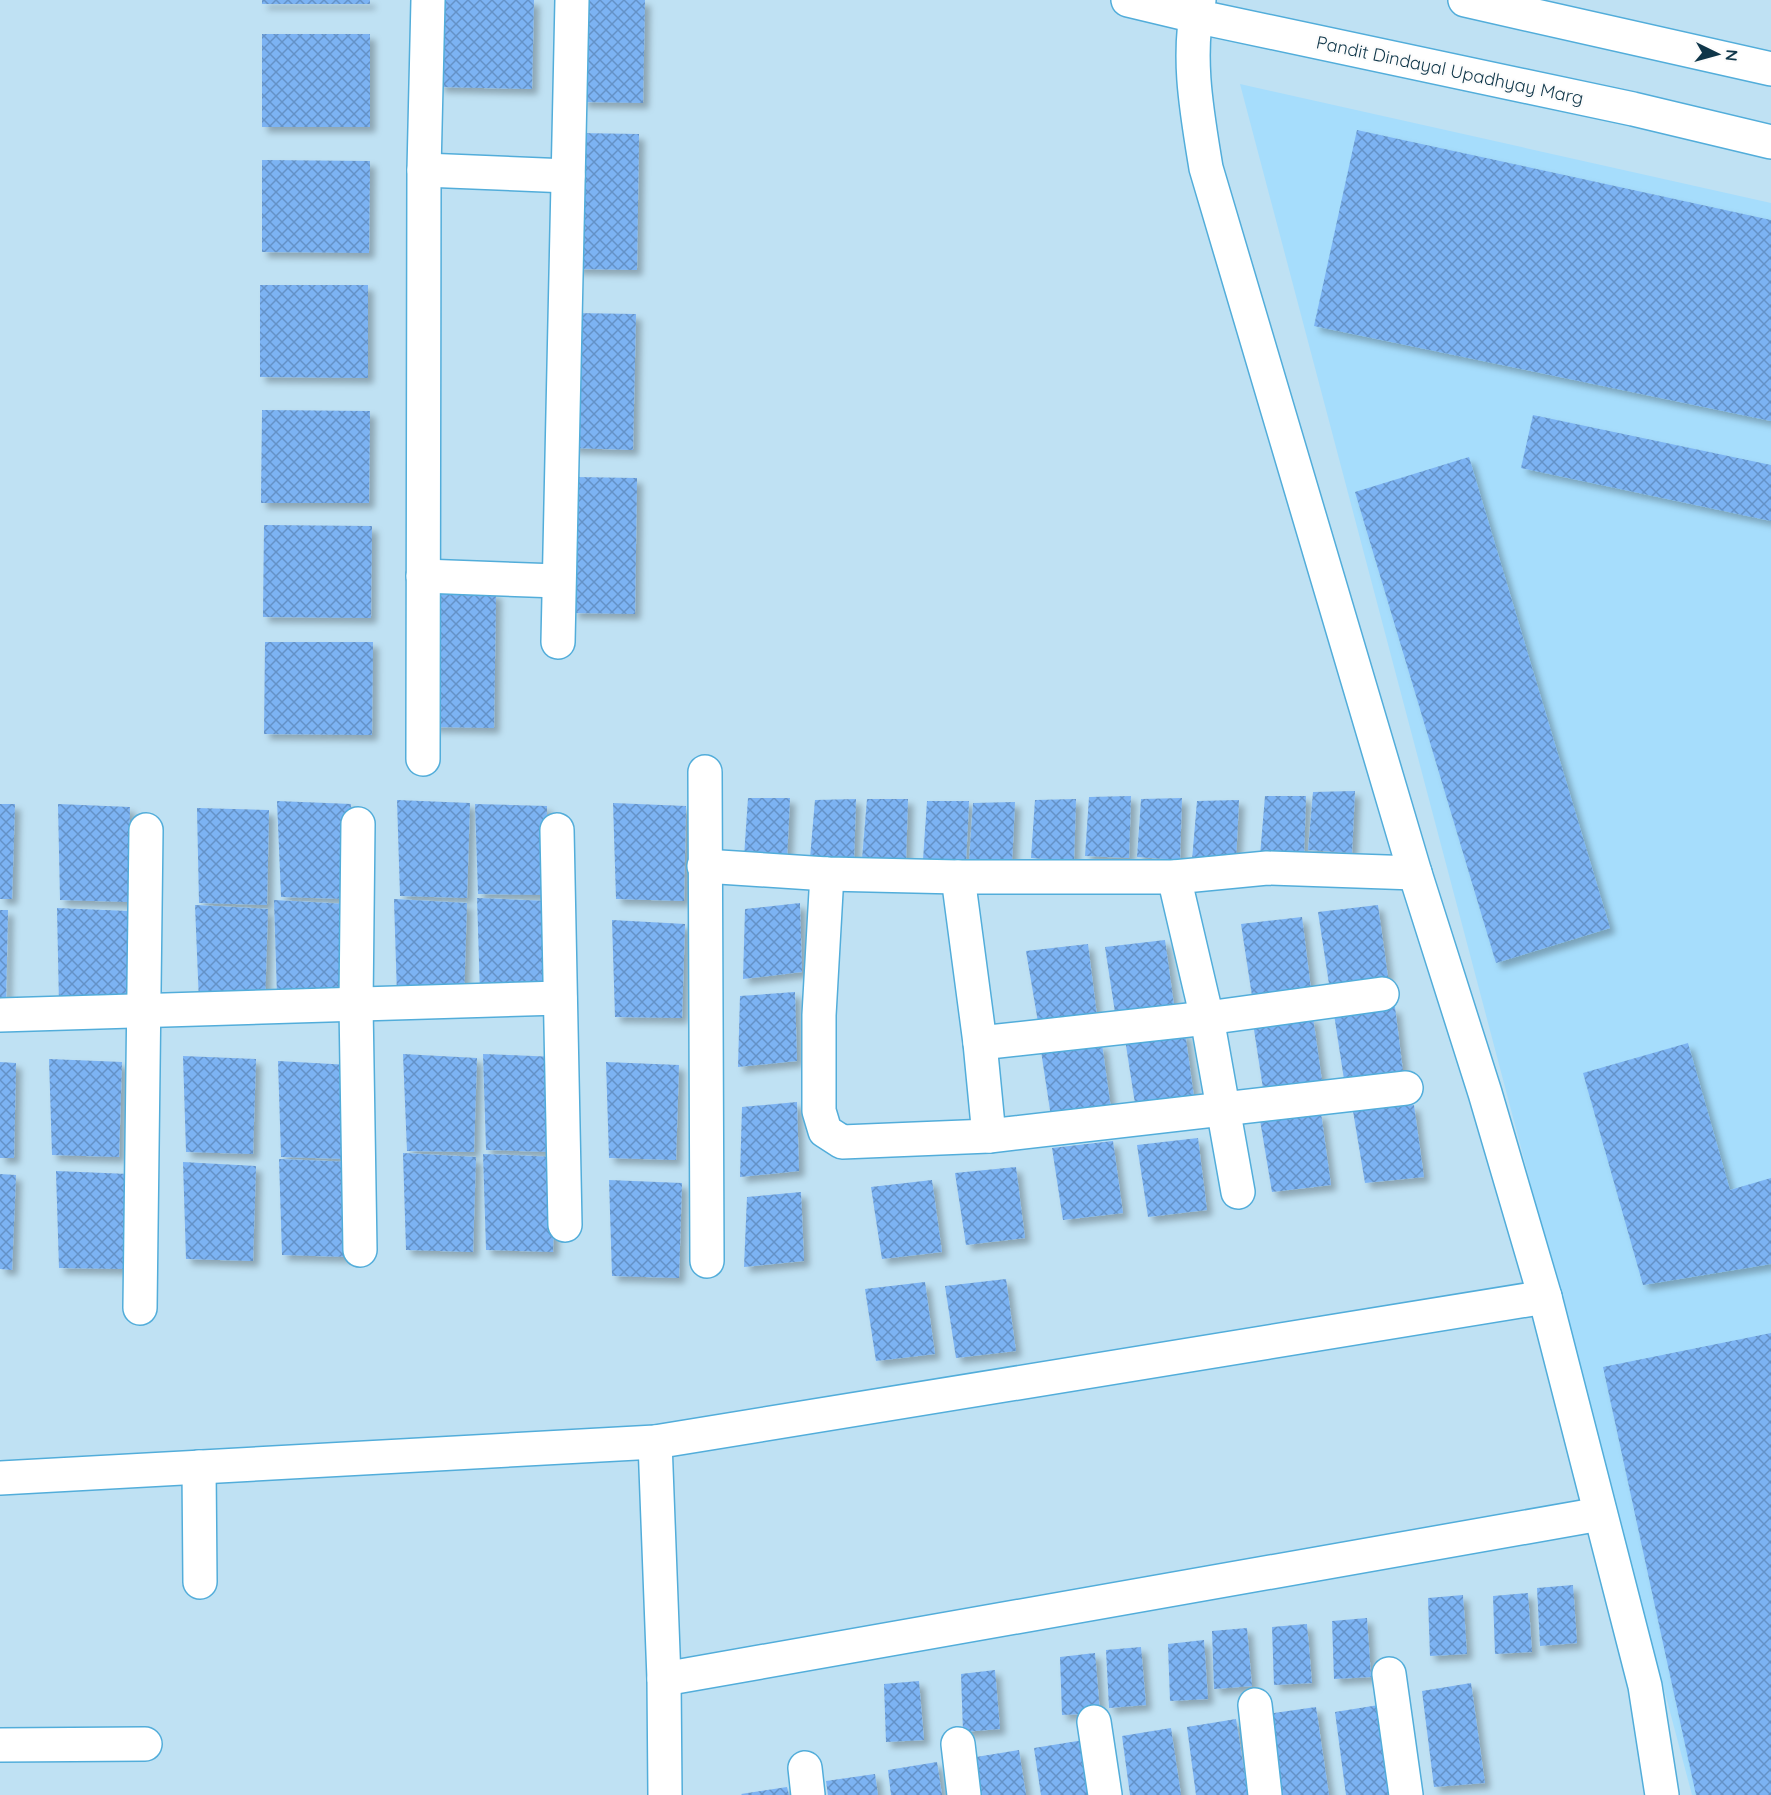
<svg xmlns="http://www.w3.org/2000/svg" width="1771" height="1795" viewBox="0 0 1771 1795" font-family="Quicksand,sans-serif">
	<defs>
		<pattern id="building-cross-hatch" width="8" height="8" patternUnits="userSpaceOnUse" patternTransform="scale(1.5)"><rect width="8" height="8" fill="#7cb3f3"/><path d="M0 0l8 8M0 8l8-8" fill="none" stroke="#6492c7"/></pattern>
		<filter id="shadow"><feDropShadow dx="5.5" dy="5.5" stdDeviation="3" flood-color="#0004"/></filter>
	</defs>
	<rect width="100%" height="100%" fill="#bfe1f3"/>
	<polygon fill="#a6ddfc" points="1240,84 1771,203 1771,1795 1692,1795"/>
	<g fill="url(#building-cross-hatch)" filter="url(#shadow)">
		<rect x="262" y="0" width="108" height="4"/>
		<polygon points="441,0 534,0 532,89 439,87"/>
		<polygon points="583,0 645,0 643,103 582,102"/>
		<rect x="262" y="34" width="108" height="93"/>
		<polygon points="1357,130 1771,220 1771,421 1314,326"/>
		<polygon points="577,133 639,134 637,270 575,269"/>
		<polygon points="262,160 370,161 369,253 262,252"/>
		<polygon points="260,285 368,285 368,378 260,377"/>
		<polygon points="574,313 636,314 633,450 571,448"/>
		<polygon points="262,410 370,411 369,503 261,503"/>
		<polygon points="1533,415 1771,465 1771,521 1521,468"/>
		<polygon points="1469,457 1610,928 1496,963 1355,492"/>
		<polygon points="575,477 637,478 635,614 573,613"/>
		<polygon points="264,525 372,526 371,618 263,617"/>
		<polygon points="433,591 496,593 494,728 431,727"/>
		<polygon points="265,642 373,642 372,735 264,734"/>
		<polygon points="1355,791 1352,853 1308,850 1313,792"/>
		<polygon points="1131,796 1129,858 1085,856 1089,797"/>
		<polygon points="1265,796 1306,796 1304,858 1260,856"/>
		<polygon points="748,798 790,798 787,859 744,857"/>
		<polygon points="1182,798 1180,860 1137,857 1141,799"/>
		<polygon points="856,799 854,861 810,858 815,800"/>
		<polygon points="867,799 908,799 906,861 862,859"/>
		<polygon points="1076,799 1074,861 1031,858 1035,800"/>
		<polygon points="397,800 470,803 467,898 400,896"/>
		<polygon points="1239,800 1236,862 1192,860 1197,801"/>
		<polygon points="277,801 351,804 347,899 281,897"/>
		<polygon points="927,801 969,801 966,863 923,860"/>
		<polygon points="1015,802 1012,864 969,861 973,803"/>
		<polygon points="613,803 686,806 684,901 616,899"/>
		<polygon points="0,804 15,804 12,899 0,899"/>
		<polygon points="58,804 130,807 128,902 60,900"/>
		<polygon points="475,804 547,806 545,895 478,894"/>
		<polygon points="197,808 269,810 267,905 199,903"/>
		<polygon points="477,898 549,901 547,996 480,994"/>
		<polygon points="394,899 467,903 464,998 397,996"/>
		<polygon points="274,900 347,904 345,999 277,997"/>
		<polygon points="800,903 802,972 743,979 745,909"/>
		<polygon points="195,905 268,909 265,1004 199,1002"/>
		<polygon points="1378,905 1388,977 1329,984 1318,912"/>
		<polygon points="57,908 129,911 127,1006 59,1004"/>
		<polygon points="0,910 8,910 6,1005 0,1005"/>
		<polygon points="1302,917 1311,989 1252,996 1241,924"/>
		<polygon points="612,920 685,924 682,1018 615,1017"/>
		<polygon points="1165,940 1175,1012 1116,1019 1105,947"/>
		<polygon points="1088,944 1097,1016 1038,1022 1026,951"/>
		<polygon points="795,992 797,1061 738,1067 740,996"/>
		<polygon points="1395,1007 1404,1079 1345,1086 1334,1014"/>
		<polygon points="1313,1017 1323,1088 1264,1095 1253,1023"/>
		<polygon points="1185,1032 1195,1104 1136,1110 1125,1039"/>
		<polygon points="1688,1043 1730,1190 1771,1178 1771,1264 1643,1285 1583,1073"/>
		<polygon points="1102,1044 1112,1116 1052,1123 1041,1051"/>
		<polygon points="403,1054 477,1058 474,1152 407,1151"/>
		<polygon points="483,1054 556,1057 553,1152 486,1150"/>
		<polygon points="183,1056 256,1059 253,1154 186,1152"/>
		<polygon points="49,1059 122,1062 119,1157 52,1155"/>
		<polygon points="278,1061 350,1065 348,1159 281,1157"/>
		<polygon points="0,1062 16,1063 14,1158 0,1158"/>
		<polygon points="606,1062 679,1065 676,1160 609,1158"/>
		<polygon points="797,1102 799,1171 740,1177 742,1107"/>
		<polygon points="1414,1105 1424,1177 1365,1183 1353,1111"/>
		<polygon points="1321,1113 1331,1185 1272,1192 1260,1120"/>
		<polygon points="1198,1138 1207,1210 1148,1217 1137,1145"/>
		<polygon points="1113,1141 1123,1213 1063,1220 1052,1148"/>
		<polygon points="403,1153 476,1157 473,1252 406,1250"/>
		<polygon points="483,1154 556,1157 553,1252 486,1250"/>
		<polygon points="279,1159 352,1162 349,1257 282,1255"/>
		<polygon points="183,1162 256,1166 253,1261 186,1259"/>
		<polygon points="1016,1167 1025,1238 966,1245 955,1173"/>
		<polygon points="56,1171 129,1174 126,1269 59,1268"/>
		<polygon points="0,1174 16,1175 12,1270 0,1269"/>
		<polygon points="609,1180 682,1183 679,1278 612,1276"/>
		<polygon points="932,1180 942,1252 882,1259 871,1187"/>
		<polygon points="801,1192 804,1261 744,1267 747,1197"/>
		<polygon points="1006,1279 1016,1351 956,1358 945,1286"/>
		<polygon points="925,1282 935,1354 876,1361 865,1289"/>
		<polygon points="1771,1333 1771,1795 1696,1795 1603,1367"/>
		<polygon points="1573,1585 1577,1643 1540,1646 1537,1588"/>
		<polygon points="1528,1593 1532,1652 1495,1654 1493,1596"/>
		<polygon points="1463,1595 1467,1654 1430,1656 1428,1598"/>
		<polygon points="1367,1618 1371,1677 1334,1679 1332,1621"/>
		<polygon points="1307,1624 1312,1683 1274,1685 1272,1627"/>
		<polygon points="1247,1628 1252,1686 1214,1689 1212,1631"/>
		<polygon points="1204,1640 1208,1699 1170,1701 1168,1644"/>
		<polygon points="1141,1647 1146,1705 1109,1708 1106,1650"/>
		<polygon points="1095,1653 1100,1713 1062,1715 1060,1657"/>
		<polygon points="995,1670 1000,1729 963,1732 961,1674"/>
		<polygon points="919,1681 924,1740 886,1742 884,1684"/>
		<polygon points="1471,1683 1485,1783 1434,1787 1422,1691"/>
		<polygon points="1385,1704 1397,1795 1346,1795 1335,1712"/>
		<polygon points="1316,1707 1329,1795 1277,1795 1267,1714"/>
		<polygon points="1236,1719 1248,1795 1196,1795 1187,1727"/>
		<polygon points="1171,1728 1181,1795 1130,1795 1122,1736"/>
		<polygon points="1084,1740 1092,1795 1041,1795 1034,1748"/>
		<polygon points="1019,1750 1026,1795 975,1795 970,1758"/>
		<polygon points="937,1762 942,1795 891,1795 888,1770"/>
		<polygon points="875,1774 878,1795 828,1795 826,1781"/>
		<polygon points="787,1787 789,1795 742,1795 741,1794"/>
	</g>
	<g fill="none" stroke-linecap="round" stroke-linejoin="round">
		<g stroke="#52adda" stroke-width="36">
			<g id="minor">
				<polyline points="1128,0 1195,16 1633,109 1771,142"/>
				<path d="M 1199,0 C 1186,55 1197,113 1206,168 L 1415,873 L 1485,1093 L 1545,1297 L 1645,1686 L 1662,1795"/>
				<polyline points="1465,0 1771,69"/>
				<polyline points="424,170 568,176"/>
				<polyline points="423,576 558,581"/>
				<polyline points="558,642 572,0"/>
				<polyline points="423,759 424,170 428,0"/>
				<polyline points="705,772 707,1261"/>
				<polyline points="358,824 356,1005 360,1250"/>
				<polyline points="557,830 565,1225"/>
				<polyline points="704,866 827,874 958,877 1174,877 1267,868 1415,873"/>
				<polyline points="827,874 819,1015 819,1111 825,1131 842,1142 989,1136 1406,1088"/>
				<polyline points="958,877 980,1043 989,1136"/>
				<polyline points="1174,877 1207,1018 1238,1192"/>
				<polyline points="0,1015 560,998"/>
				<polyline points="980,1043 1207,1018 1382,994"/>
				<polyline points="140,1308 146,830"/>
				<polyline points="655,1442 664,1679 665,1795"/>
				<polyline points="199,1467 200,1582"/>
				<polyline points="0,1478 655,1442 1545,1297"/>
				<polyline points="1389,1674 1406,1795"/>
				<polyline points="664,1679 1600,1514"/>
				<polyline points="1255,1705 1265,1795"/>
				<polyline points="1094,1722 1105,1795"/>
				<polyline points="958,1744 964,1795"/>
				<polyline points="0,1745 145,1744"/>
				<polyline points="805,1768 808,1795"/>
			</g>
		</g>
		<use href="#minor" stroke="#fff" stroke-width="33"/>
	</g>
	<g text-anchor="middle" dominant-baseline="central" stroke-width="4.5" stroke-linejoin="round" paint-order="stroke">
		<g font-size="18" fill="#0f3649" stroke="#fcfcfc">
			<text transform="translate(1450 70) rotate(12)">Pandit Dindayal Upadhyay Marg</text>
		</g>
	</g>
	<g transform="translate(1717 54) rotate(95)" stroke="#fcfcfc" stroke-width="4.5" paint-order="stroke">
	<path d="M0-4.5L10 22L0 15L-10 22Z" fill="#0f3649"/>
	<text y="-9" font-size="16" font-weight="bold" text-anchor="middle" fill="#0f3649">N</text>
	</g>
</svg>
